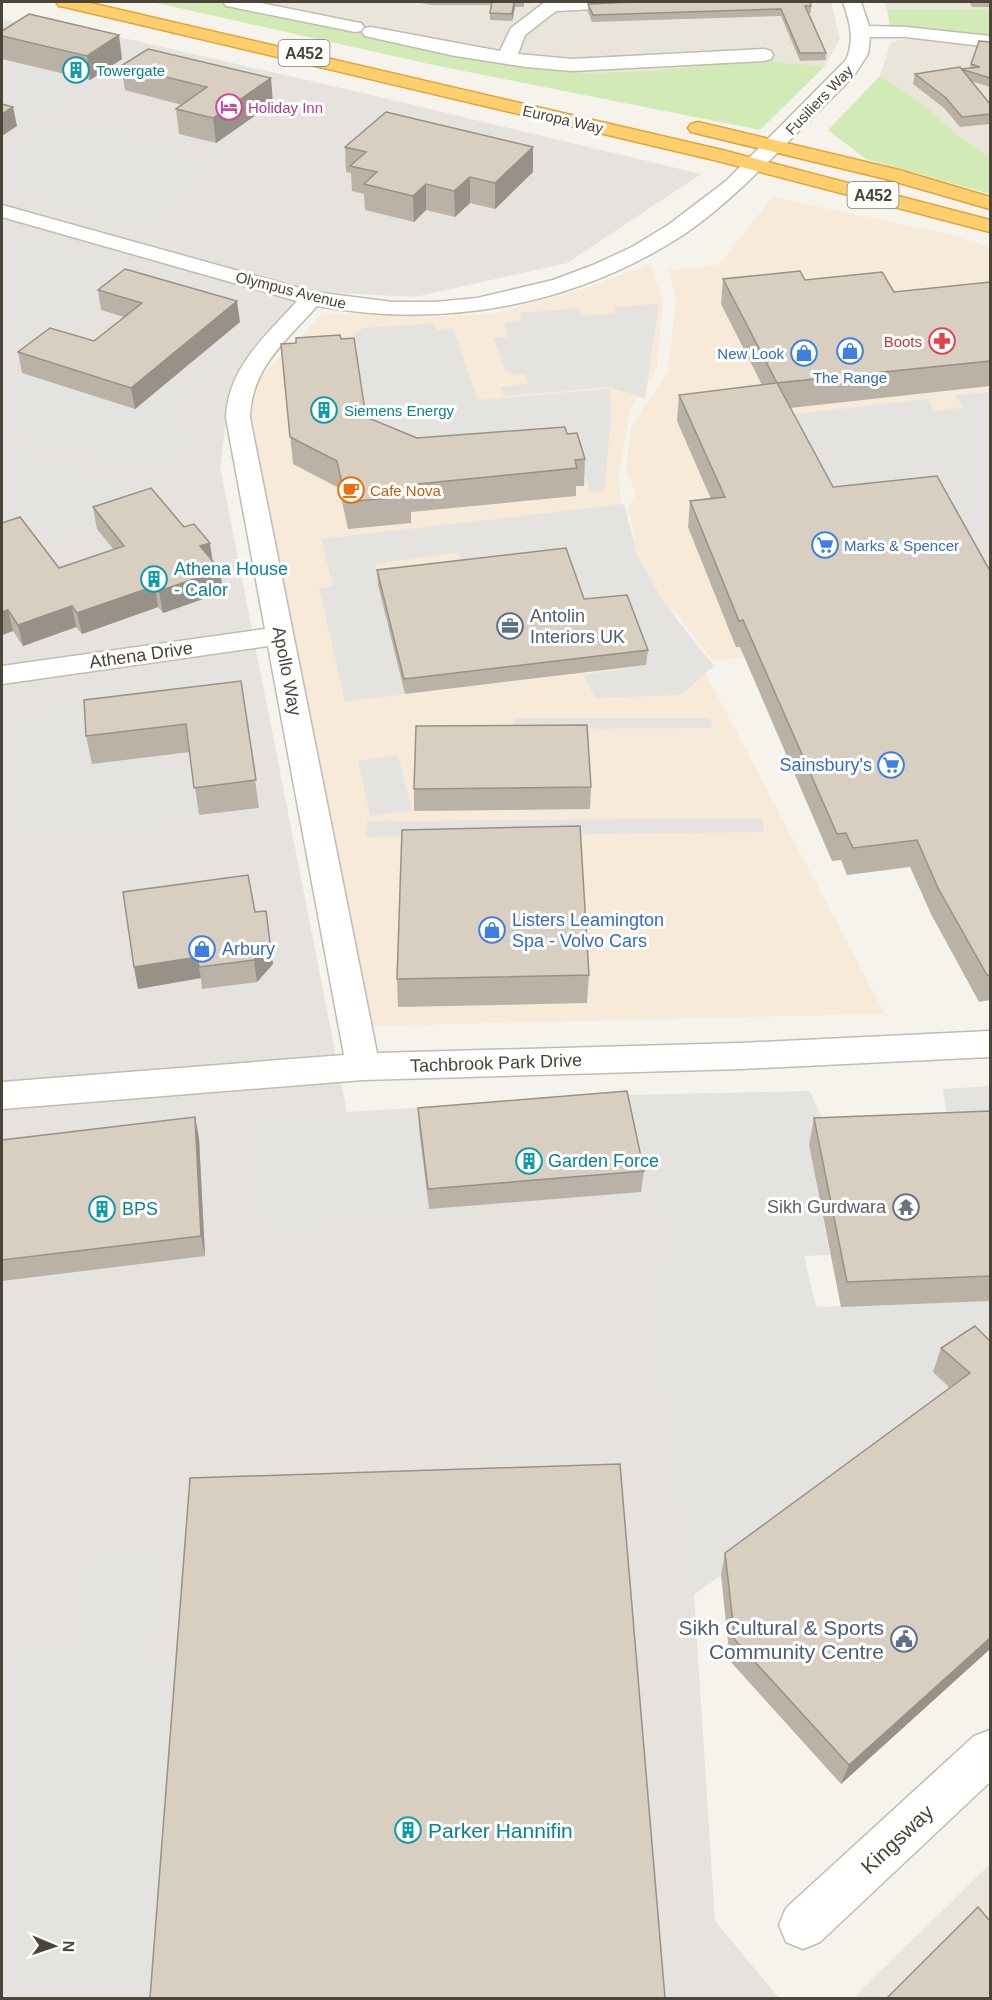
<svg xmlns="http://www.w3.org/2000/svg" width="992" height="2000" viewBox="0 0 992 2000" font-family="Arial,sans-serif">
	<rect width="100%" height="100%" fill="#f6f3ec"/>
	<g fill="#eae5da">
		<polygon points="247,2 831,2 840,39 825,66 754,60 647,71 580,73 375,31"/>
		<polygon points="884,2 990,2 990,9 887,9"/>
		<polygon points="914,37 990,47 990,157 962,139 921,102 880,76 891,42"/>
		<polygon points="990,1864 990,1998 853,1998"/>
	</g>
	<polygon fill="#f7ead8" points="772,197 944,233 990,247 990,627 713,661 669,604 885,1014 368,1026 247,422 260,377 323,313 432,317 492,314 586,288 650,264 663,301 657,368 630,409 619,477 622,516 636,541 628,508 636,493 626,471 631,427 642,409 656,392 668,370 676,300 669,270 719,265"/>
	<polygon fill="#e6e2dd" points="2,20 106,34 346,89 701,174 567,263 415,297 322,292 280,329 231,386 220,467 347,1112 624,1095 680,1264 649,1267 694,1595 715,1921 779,1998 2,1998"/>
	<g fill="#d2eab5">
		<polygon points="152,2 247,2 375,31 580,73 647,71 754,60 825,66 760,130 429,64"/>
		<polygon points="887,9 990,9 990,38 950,32 890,27"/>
		<polygon points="880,76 921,102 962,139 990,157 990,194 866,159 828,130"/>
	</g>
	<g fill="#e5e3e0">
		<polygon points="2,59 98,82 20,130 2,123"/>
		<polygon points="53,119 196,156 218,141 237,146 184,184 194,188 140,227 2,189 2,153"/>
		<polygon points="2,231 219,294 206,303 115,278 78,306 100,313 54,347 13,334 2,343"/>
		<polygon points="659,304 645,398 608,387 504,396 501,387 528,384 525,374 517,375 505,371 494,338 508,337 504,323 522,321 520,313 580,308 581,316 615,313 615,307"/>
		<polygon points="434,323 436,330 453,328 478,400 610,389 611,419 604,491 591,492 574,449 371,437 353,335 363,328"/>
		<polygon points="225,336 244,342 166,407 169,416 181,419 193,438 150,473 2,429 2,367 135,410"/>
		<polygon points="990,392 990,598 937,503 953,501 941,483 831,496 787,415 928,399 935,411 963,408 955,395"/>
		<polygon points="2,444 131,487 170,507 124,510 59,540 2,521"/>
		<polygon points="624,504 637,555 666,606 714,666 681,695 595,698 584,675 646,665 467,574 458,552 375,564 405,694 345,702 319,588 333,586 321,539"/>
		<polygon points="240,671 244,709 191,752 197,819 68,837 66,828 18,832 19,717 85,709 84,690"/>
		<polygon points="514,718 710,718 712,728 513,729"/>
		<polygon points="398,755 412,810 370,816 358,761"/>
		<polygon points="762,818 764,832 366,837 367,821"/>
		<polygon points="990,1086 990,1160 939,1120 946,1111 943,1089"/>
		<polygon points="810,1091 823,1120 809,1145 830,1255 804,1256 816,1307 990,1301 990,1343 961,1397 694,1595 649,1267 680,1264 624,1095"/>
		<polygon points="177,1108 178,1141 92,1151 91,1118"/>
		<polygon points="417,1116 429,1209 267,1230 256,1128"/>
		<polygon points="160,1553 149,1664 182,1662 157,1998 2,1998 2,1739 12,1651 75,1649 87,1558"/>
	</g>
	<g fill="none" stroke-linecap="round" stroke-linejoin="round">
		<g stroke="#c2bbae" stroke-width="3">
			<g id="minor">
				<polygon points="223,2 256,2 355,22 361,23 364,27 361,31 355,32 232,7 226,6"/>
				<polygon points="545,2 643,2 640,6 634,7 556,11 525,35 518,54 572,59 764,49 771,51 773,55 771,59 764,61 572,71 526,67 455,56 365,36 362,32 365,28 371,27 500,51 511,28"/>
				<path d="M 843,2 L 861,2 L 869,26 L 906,27 L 990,36 L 990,47 L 906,37 L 870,37 L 868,54 L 855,74 C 837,94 817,112 798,132 C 761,169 726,206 683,235 C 573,306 445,329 317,306 C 286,341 251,368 250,418 L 377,1053 L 740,1043 L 990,1031 L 990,1057 L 740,1069 L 363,1080 L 2,1109 L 2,1082 L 344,1055 L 268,646 L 2,684 L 2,666 L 265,629 L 226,418 C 228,367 266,336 297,301 L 2,217 L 2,205 L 314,292 L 393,302 L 435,302 L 477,298 L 553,280 L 593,265 L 632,247 L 668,225 L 726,181 L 846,60 C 855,40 850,22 843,2 Z"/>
				<polygon points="990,1730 990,1782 820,1942 803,1949 786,1942 779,1925 786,1908 974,1736"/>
			</g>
		</g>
		<g stroke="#e0a43c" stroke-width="3">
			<g id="highway">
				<polygon points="56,2 86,2 722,150 990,220 990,232 718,161 65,7 59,6"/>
				<polygon points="698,122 899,170 990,197 990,209 886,179 691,132 688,128 691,124"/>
			</g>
		</g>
		<use href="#minor" fill="#fff" fill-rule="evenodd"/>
		<use href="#highway" fill="#ffcf6e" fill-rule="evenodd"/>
	</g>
	<g fill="#bab2a6">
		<polygon points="413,2 524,2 524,7 515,7 512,21 490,20 490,13 491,5 432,5"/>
		<polygon points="969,2 990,2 990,7 972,7"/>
		<polygon points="588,4 811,6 811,13 809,13 826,53 826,60 800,61 781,16 592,22 588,12"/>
		<polygon points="2,31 122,59 90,80 2,59"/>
		<polygon points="990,42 990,87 971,81 990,114 990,124 960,127 944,108 913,84 915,74 970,68 971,64"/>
		<polygon points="121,66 273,103 216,143 179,134 176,109 182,105 125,90"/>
		<polygon points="345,147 533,147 533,172 495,209 470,203 455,217 426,210 414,222 365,210 364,194 352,191 351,173 346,172"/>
		<polygon points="723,279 805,280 894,292 990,282 990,386 790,408 833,487 990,571 990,1000 979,1002 931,914 910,867 847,875 841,860 832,861 740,647 736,647 688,527 690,501 711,499 677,421 679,395 762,385 721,304"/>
		<polygon points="98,290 240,322 135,409 22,373 18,352 94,341 124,317 101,310"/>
		<polygon points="341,339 366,417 417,438 567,434 585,459 584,486 576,486 576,496 411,512 411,523 348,529 339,488 293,464 281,344"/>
		<polygon points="93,507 213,561 220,570 223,592 163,613 158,607 82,634 76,627 23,646 13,631 2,635 2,523 59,568 114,550 97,529"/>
		<polygon points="377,570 584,599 648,650 646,665 405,694 378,585"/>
		<polygon points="241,681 259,808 199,815 190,752 92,764 86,736"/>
		<polygon points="591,787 590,809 414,811 414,789"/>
		<polygon points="255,912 273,964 257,982 202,989 201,978 138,989 134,967"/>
		<polygon points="589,975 587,1003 398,1007 397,979"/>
		<polygon points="418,1108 644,1171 641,1192 429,1209 419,1129"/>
		<polygon points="990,1111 990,1301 841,1307 809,1145 814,1118"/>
		<polygon points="199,1138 205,1256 2,1281 2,1140"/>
		<polygon points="975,1326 990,1649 841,1784 730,1661 721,1575 725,1553 950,1388 933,1372 941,1348"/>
	</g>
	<g fill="#979187">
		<polygon points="515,2 515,7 512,21 512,14"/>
		<polygon points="119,35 122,59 90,80 87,56"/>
		<polygon points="271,78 273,103 216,143 213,118"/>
		<polygon points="13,107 17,126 2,136 2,114"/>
		<polygon points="533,147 533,172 495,209 495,183"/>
		<polygon points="470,177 470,203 455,217 454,191"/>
		<polygon points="426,184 426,210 414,222 413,196"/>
		<polygon points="237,301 240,322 135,409 131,388"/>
		<polygon points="210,543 213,564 200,546"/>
		<polygon points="220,570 223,592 163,613 159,591"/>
		<polygon points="155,586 158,607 82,634 77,613"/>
		<polygon points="72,606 76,627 23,646 18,625"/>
		<polygon points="8,610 13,631 2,635 2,612"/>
		<polygon points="270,942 273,964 257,982 254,960"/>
		<polygon points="197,957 201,978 138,989 134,967"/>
		<polygon points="195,1117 199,1138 205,1256 201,1236"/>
		<polygon points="990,1638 990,1649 841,1784 849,1765"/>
	</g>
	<g fill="#d8cfc1" stroke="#979187" stroke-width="1.5">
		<polygon points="492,2 514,2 512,14 490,13"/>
		<polygon points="634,2 810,2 811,6 805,6 826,53 800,53 781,9 593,15 588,4"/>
		<polygon points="29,14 119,35 87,56 2,36 2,31"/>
		<polygon points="979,41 990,42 990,78 961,69 980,67 971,64"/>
		<polygon points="148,49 271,78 213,118 176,109 207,87 121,66"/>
		<polygon points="960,67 990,104 990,114 962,117 946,98 915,74"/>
		<polygon points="2,104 13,107 2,114"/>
		<polygon points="386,112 533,147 495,183 470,177 454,191 426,184 413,196 364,184 377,172 350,166 366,152 345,147"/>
		<polygon points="125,269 237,301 131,388 18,352 50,328 94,341 142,303 98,290"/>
		<polygon points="800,271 805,280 882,272 894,292 990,282 990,361 777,383 833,487 937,476 990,571 990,975 987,975 938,888 917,840 853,848 846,833 837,834 743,620 739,621 690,501 725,497 679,395 777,383 723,279"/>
		<polygon points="340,335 341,339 354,338 366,417 417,438 565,427 567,434 577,433 585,459 575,460 577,468 408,485 410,496 346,502 337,461 290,437 281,344 296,343 296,338"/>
		<polygon points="151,488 184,527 194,524 210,543 200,546 220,570 159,591 155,586 77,613 72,606 18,625 8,610 2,612 2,523 20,517 59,568 124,546 93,507"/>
		<polygon points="566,548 584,599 627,595 648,650 404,679 377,570"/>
		<polygon points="241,681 256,780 194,788 186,724 86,736 84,700"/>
		<polygon points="587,725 591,787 414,789 416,726"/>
		<polygon points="580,826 589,975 397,979 402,830"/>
		<polygon points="248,875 255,912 266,911 270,942 254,960 199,967 197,957 134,967 123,892"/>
		<polygon points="627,1091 644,1171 428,1189 418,1108"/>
		<polygon points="990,1111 990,1276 847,1282 814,1118"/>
		<polygon points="195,1117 201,1236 2,1260 2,1140"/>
		<polygon points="975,1326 990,1341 990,1638 849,1765 735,1640 725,1553 970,1373 941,1348"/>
		<polygon points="620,1464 665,1998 150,1998 190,1478"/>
		<polygon points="978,1907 990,1921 990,1998 887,1998"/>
	</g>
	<defs>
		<g id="building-ring" transform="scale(1.35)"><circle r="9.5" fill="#fff" stroke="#0f9aa8" stroke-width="1.5"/><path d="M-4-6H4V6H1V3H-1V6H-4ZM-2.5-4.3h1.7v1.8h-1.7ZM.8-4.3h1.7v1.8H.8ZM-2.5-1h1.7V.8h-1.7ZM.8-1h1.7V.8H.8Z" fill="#0f9aa8"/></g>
		<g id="hotel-ring" transform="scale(1.35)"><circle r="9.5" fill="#fff" stroke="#d1479c" stroke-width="1.5"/><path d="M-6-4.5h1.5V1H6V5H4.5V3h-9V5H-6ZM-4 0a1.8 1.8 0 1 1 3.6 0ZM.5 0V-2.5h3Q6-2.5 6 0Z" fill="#d1479c"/></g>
		<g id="pharmacy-ring" transform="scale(1.35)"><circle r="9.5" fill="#fff" stroke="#e0444e" stroke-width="1.5"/><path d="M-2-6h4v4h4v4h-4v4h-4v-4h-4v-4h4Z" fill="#e0444e"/></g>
		<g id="shop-ring" transform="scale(1.35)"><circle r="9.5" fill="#fff" stroke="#3f7fe0" stroke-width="1.5"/><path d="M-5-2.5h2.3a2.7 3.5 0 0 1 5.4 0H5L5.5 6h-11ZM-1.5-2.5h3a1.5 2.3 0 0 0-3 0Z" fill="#3f7fe0"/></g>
		<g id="cafe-ring" transform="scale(1.35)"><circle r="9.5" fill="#fff" stroke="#e8710a" stroke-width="1.5"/><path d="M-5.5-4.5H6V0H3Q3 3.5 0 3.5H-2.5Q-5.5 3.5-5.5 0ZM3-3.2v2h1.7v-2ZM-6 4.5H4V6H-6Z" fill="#e8710a"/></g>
		<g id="supermarket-ring" transform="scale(1.35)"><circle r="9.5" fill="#fff" stroke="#3f7fe0" stroke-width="1.5"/><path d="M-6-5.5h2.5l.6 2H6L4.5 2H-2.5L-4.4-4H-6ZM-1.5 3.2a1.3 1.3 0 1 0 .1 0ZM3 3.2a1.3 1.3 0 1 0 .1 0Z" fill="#3f7fe0"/></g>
		<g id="office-ring" transform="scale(1.35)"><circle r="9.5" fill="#fff" stroke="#5c6f8a" stroke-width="1.5"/><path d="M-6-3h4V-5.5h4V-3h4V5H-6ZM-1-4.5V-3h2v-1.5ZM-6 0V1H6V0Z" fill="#5c6f8a"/></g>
		<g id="temple-ring" transform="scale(1.35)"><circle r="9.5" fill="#fff" stroke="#6b7280" stroke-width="1.5"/><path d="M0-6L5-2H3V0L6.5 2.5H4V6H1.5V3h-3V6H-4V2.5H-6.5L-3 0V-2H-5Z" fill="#6b7280"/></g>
		<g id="civic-ring" transform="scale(1.35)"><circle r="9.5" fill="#fff" stroke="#5c6f8a" stroke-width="1.5"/><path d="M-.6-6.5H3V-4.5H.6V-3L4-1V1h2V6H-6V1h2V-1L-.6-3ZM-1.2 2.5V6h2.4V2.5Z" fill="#5c6f8a"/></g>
	</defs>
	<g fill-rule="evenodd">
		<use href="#building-ring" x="76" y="70"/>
		<use href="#hotel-ring" x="229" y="107"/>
		<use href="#pharmacy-ring" x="942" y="341"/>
		<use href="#shop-ring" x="850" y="351"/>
		<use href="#shop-ring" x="804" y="353"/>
		<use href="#building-ring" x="324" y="410"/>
		<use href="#cafe-ring" x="351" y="490"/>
		<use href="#supermarket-ring" x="825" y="545"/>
		<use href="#building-ring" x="154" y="579"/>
		<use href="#office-ring" x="510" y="626"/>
		<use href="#supermarket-ring" x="891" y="765"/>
		<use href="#shop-ring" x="492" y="930"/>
		<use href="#shop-ring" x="202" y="949"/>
		<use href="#building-ring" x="529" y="1161"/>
		<use href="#temple-ring" x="906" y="1207"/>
		<use href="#building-ring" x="102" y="1209"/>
		<use href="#civic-ring" x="904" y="1639"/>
		<use href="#building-ring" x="408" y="1830"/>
	</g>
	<g text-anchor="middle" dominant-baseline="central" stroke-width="6" stroke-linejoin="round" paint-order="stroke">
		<g font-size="15" fill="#0d838f" stroke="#fff" text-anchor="start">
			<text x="96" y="70">Towergate</text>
			<text x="344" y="410">Siemens Energy</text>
		</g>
		<g font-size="15" fill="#4b4439" stroke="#fff">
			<text transform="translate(819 100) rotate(-46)">Fusiliers Way</text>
			<text transform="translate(563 119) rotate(13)">Europa Way</text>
			<text transform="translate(291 290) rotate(14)">Olympus Avenue</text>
		</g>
		<g font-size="15" fill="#b23c85" stroke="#fff" text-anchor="start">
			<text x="248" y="107">Holiday Inn</text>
		</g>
		<g font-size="15" fill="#be3a42" stroke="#fff" text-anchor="end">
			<text x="922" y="341">Boots</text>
		</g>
		<g font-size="15" fill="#366cbe" stroke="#fff" text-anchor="end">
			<text x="784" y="353">New Look</text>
			<text x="850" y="377" text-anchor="middle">The Range</text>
			<text x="844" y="545" text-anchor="start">Marks &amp; Spencer</text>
		</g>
		<g font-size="15" fill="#c56008" stroke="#fff" text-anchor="start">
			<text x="370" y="490">Cafe Nova</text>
		</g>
		<g fill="#fff" stroke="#817c74" stroke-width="1.5">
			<rect x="278.5" y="40" width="51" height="26" rx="4.5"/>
			<rect x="847.5" y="182" width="51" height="26" rx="4.5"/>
		</g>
		<g font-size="16" font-weight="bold" fill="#4b4439">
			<text x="304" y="53">A452</text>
			<text x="873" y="195">A452</text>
		</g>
		<g font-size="18" fill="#0d838f" stroke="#fff" text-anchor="start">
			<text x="174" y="569">Athena House<tspan x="174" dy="21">- Calor</tspan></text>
			<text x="548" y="1161">Garden Force</text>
			<text x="122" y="1209">BPS</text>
		</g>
		<g font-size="18" fill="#4e5e75" stroke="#fff" text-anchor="start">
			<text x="530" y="616">Antolin<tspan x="530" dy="21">Interiors UK</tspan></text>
		</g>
		<g font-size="18" fill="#4b4439" stroke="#fff">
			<text transform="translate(141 655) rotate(-8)">Athena Drive</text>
			<text transform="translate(287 671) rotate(79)">Apollo Way</text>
			<text transform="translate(496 1063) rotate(-2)">Tachbrook Park Drive</text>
		</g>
		<g font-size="18" fill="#366cbe" stroke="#fff" text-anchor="start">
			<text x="872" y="765" text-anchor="end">Sainsbury's</text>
			<text x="512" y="920">Listers Leamington<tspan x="512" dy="21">Spa - Volvo Cars</tspan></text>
			<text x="222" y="949">Arbury</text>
		</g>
		<g font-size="18" fill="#5b616d" stroke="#fff" text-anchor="end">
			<text x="886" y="1207">Sikh Gurdwara</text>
		</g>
		<g font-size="21" fill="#4e5e75" stroke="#fff" text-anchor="end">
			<text x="884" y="1627">Sikh Cultural &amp; Sports<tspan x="884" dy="24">Community Centre</tspan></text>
		</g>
		<g font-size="21" fill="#0d838f" stroke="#fff" text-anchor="start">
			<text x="428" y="1830">Parker Hannifin</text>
		</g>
		<g font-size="21" fill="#4b4439" stroke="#fff">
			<text transform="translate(897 1839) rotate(-43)">Kingsway</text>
		</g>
	</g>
	<rect width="992" height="2000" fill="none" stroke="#4b4439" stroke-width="6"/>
	<g transform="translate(54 1946) rotate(92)" stroke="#ffffff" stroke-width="4.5" paint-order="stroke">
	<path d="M0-4.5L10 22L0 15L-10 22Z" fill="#4b4439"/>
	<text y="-9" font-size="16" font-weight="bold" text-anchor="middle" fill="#4b4439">N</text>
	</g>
</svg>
